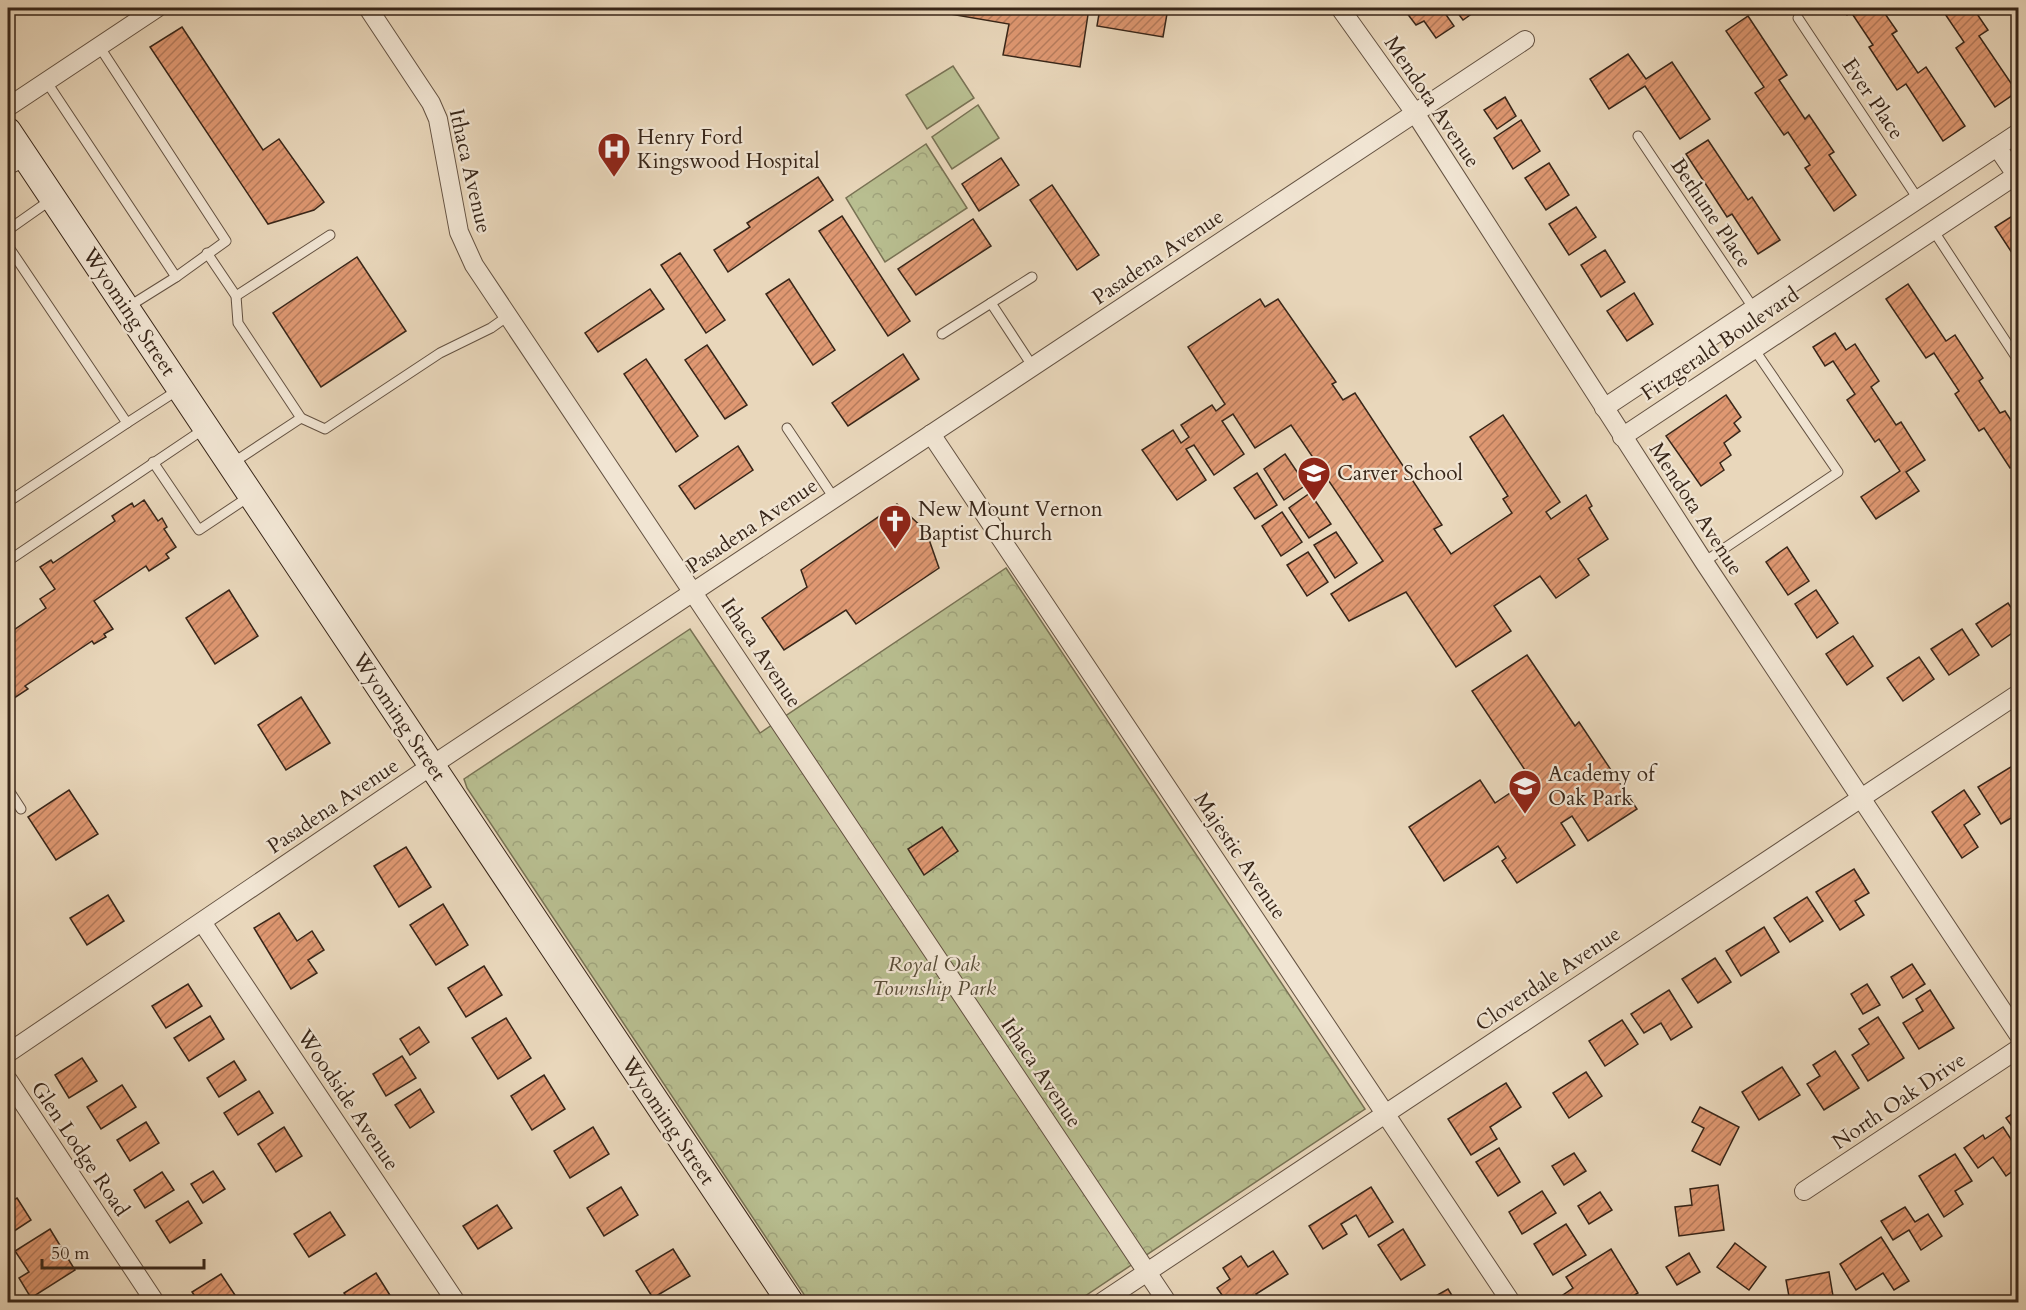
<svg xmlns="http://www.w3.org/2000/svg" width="2026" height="1310" viewBox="0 0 2026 1310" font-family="Cardo,serif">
	<defs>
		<pattern id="forest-crowns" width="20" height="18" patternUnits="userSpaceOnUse" patternTransform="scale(1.5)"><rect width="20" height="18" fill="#b8be90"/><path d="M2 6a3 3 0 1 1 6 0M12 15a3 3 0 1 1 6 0" fill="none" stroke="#9fa37c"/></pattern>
		<pattern id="building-hatch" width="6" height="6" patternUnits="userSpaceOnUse" patternTransform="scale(1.5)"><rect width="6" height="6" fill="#df9872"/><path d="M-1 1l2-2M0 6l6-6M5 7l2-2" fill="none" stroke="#b67c5d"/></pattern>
	</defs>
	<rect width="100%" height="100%" fill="#e9d7bb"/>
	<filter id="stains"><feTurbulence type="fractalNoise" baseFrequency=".00333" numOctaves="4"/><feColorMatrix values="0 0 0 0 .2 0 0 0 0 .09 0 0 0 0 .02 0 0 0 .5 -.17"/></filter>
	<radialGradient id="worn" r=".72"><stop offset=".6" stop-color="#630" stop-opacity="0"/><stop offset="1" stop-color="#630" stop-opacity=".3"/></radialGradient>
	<g fill="url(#forest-crowns)" stroke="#787254" stroke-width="1.5">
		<polygon points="926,144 967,208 885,262 846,198"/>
		<polygon points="1006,568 1365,1109 1076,1302 809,1302 467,788 464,779 690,629 760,733"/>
	</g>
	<g fill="#b8be90" stroke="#787254" stroke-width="1.5">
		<polygon points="953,66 974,98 927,129 906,95"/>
		<polygon points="978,105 999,138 952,169 932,137"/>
	</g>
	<g fill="url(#building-hatch)" stroke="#382619" stroke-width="1.5">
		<polygon points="915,8 1089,8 1080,67 1003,55 1009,24"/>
		<polygon points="1100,8 1168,8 1163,37 1097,26"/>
		<polygon points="1403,8 1444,8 1442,9 1454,26 1436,38 1424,21 1416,25"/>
		<polygon points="1454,8 1480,8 1463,20"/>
		<polygon points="1842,8 1881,8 1897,31 1892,34 1918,73 1926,67 1965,126 1943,141 1906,84 1897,90 1869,47 1873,45 1851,12 1847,15"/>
		<polygon points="1941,8 1973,8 1988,30 1979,36 2017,92 1995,107 1956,48 1964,42"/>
		<polygon points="1748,16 1787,75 1779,80 1805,119 1809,115 1834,152 1829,155 1856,195 1834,211 1805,168 1810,165 1788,132 1784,135 1755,93 1764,87 1726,31"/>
		<polygon points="182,27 263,150 279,139 324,202 314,210 268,224 150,47"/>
		<polygon points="1628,54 1646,79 1672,62 1710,119 1680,139 1645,86 1609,109 1590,79"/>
		<polygon points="1505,97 1516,116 1497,129 1484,110"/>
		<polygon points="1521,120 1540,151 1513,169 1494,138"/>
		<polygon points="1708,140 1748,200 1752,197 1780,240 1758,254 1732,214 1727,217 1686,154"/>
		<polygon points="1001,158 1019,185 979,211 962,184"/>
		<polygon points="1549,163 1569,195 1546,210 1525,178"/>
		<polygon points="818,177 833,200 728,272 714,250 750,227 747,223"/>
		<polygon points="1052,185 1099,255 1077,270 1030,200"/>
		<polygon points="1576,207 1596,237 1569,255 1549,224"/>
		<polygon points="2017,213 2018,215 2018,262 1995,227"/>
		<polygon points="842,216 910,321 888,336 819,231"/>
		<polygon points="973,219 991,246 916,295 898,269"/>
		<polygon points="1605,250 1625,282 1601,297 1581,265"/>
		<polygon points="680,253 725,320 706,333 661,265"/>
		<polygon points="357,257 406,331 321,387 273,313"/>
		<polygon points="789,279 835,350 813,365 766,294"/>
		<polygon points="1908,284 1946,341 1955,335 1983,378 1979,381 2000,413 2005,411 2018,431 2018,463 2010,468 1984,428 1979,431 1955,394 1959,391 1934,353 1926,358 1886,299"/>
		<polygon points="650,289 664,309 598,352 585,333"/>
		<polygon points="1634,293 1653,324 1627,341 1607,311"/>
		<polygon points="1260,299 1265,307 1278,299 1336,382 1332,384 1343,400 1355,393 1442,525 1434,529 1451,554 1512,513 1503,499 1508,496 1470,437 1503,415 1560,502 1546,512 1551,519 1586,495 1592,506 1589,508 1608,539 1578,559 1589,575 1556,598 1540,576 1494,606 1511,631 1456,667 1406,592 1349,621 1331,594 1383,561 1291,425 1255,448 1233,414 1222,421 1244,454 1214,475 1194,445 1186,449 1206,480 1177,500 1142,450 1173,430 1181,443 1189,437 1181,425 1212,405 1216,411 1225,404 1188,347"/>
		<polygon points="1835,333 1846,350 1855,344 1879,381 1871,387 1896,425 1901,422 1925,460 1906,472 1919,491 1876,519 1861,497 1900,471 1879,439 1875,442 1847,400 1855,394 1833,361 1825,366 1813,347"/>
		<polygon points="707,345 747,405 725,419 685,360"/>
		<polygon points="903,354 919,379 848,426 832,403"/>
		<polygon points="646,359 698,436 676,452 624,374"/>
		<polygon points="1726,395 1741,417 1734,423 1740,431 1724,443 1731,455 1720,463 1724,470 1701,486 1666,436"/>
		<polygon points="738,446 753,470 695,509 679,486"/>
		<polygon points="1285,454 1306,485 1284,500 1264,469"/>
		<polygon points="1257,473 1277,505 1255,519 1234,488"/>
		<polygon points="1310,493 1331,524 1309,538 1289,508"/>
		<polygon points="144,500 158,521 162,518 167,527 164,529 176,547 166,554 169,558 149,571 146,566 94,601 113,629 104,634 106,637 94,644 92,641 25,686 28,689 8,702 8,634 46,608 40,599 55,589 40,567 51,560 53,563 115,521 112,516 132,503 134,507"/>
		<polygon points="897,504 926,531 939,568 856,624 846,610 784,650 762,618 807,587 801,570"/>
		<polygon points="1282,512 1302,542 1281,556 1262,526"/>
		<polygon points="1336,532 1357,563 1335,578 1314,545"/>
		<polygon points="1787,547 1809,581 1788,595 1766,562"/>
		<polygon points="1308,552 1328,582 1307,596 1287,565"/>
		<polygon points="229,590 258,636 215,664 186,618"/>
		<polygon points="1816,590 1838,623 1817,638 1795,604"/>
		<polygon points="2008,603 2018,618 2018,629 1992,647 1976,624"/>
		<polygon points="1962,629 1979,655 1949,675 1931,649"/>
		<polygon points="1853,636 1873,666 1847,685 1826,654"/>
		<polygon points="1527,655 1575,726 1579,722 1637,809 1588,841 1572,816 1561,823 1575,845 1517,883 1502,861 1506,858 1498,846 1444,881 1409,827 1480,780 1495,803 1531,779 1472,691"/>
		<polygon points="1919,657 1934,679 1903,701 1887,678"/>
		<polygon points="301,697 330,743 286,770 258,725"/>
		<polygon points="2014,765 2018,772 2018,814 2001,824 1978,787"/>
		<polygon points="69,790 98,834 56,860 28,817"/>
		<polygon points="1964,790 1980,814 1964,825 1978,847 1962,858 1932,812"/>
		<polygon points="942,827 958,851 924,875 908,849"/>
		<polygon points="406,847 431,887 399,907 374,866"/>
		<polygon points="1854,869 1869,893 1855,901 1864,915 1840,930 1816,892"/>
		<polygon points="108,895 124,921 87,945 70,918"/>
		<polygon points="1807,897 1823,921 1790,942 1774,918"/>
		<polygon points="443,904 468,945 436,965 410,925"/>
		<polygon points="279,913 297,941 312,931 324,950 308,960 317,973 291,989 254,928"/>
		<polygon points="1764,927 1779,952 1741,976 1726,951"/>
		<polygon points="1715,958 1731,982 1698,1003 1682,979"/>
		<polygon points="1912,964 1925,984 1903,998 1891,977"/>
		<polygon points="484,966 502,995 466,1017 448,988"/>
		<polygon points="188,984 202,1006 166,1028 152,1006"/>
		<polygon points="1867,984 1880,1005 1863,1014 1851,994"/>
		<polygon points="1669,990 1692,1027 1671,1040 1661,1023 1644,1033 1631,1014"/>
		<polygon points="1930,990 1954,1028 1919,1049 1903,1023 1923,1011 1916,999"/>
		<polygon points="210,1016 224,1039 189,1061 174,1038"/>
		<polygon points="1878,1017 1904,1058 1868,1081 1852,1055 1869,1044 1859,1029"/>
		<polygon points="506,1018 531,1058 498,1079 472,1038"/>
		<polygon points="1622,1020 1638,1044 1605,1066 1589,1041"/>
		<polygon points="419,1027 429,1042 410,1055 400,1039"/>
		<polygon points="1835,1051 1859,1088 1824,1110 1807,1084 1820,1076 1813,1065"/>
		<polygon points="402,1056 416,1078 386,1096 373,1074"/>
		<polygon points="82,1058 97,1081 69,1098 55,1075"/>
		<polygon points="234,1061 246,1080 219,1097 207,1078"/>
		<polygon points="1782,1067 1800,1095 1759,1120 1742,1092"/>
		<polygon points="1586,1072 1602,1096 1569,1118 1553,1093"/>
		<polygon points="544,1075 565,1109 532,1130 511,1096"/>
		<polygon points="1506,1083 1521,1107 1490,1127 1497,1139 1471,1155 1448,1119"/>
		<polygon points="122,1085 136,1107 101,1129 87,1107"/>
		<polygon points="420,1089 434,1112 410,1128 395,1105"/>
		<polygon points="259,1091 273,1113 238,1135 224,1113"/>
		<polygon points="1700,1107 1739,1127 1720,1165 1692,1151 1704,1128 1692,1122"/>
		<polygon points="2018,1110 2018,1135 2006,1118"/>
		<polygon points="146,1122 159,1143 130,1161 117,1140"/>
		<polygon points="284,1127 302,1156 276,1172 258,1144"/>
		<polygon points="593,1127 609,1154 570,1178 554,1151"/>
		<polygon points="2003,1127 2018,1150 2018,1167 2006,1176 1993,1157 1978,1168 1964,1148 1983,1135 1985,1139"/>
		<polygon points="1499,1148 1520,1182 1498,1196 1476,1162"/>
		<polygon points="1574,1153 1586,1171 1564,1185 1552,1166"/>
		<polygon points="1955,1154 1972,1181 1955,1191 1963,1204 1944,1217 1919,1176"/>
		<polygon points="213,1171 225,1189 203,1203 191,1184"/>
		<polygon points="162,1172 174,1190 145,1208 134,1190"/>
		<polygon points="1718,1185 1724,1230 1679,1236 1675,1207 1692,1205 1690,1189"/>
		<polygon points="621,1187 638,1215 604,1236 587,1208"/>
		<polygon points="1371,1187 1393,1222 1369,1237 1356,1215 1341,1224 1347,1234 1323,1249 1309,1226"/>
		<polygon points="1542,1191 1556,1213 1522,1234 1509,1212"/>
		<polygon points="1600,1192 1612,1210 1589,1224 1578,1206"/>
		<polygon points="17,1198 31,1220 8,1235 8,1204"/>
		<polygon points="188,1201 202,1223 170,1243 156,1221"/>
		<polygon points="497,1205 512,1228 478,1249 463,1226"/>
		<polygon points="1905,1207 1915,1222 1928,1214 1942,1236 1921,1250 1909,1230 1893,1240 1881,1221"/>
		<polygon points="330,1212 345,1235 309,1257 294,1234"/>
		<polygon points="1566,1224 1586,1255 1553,1275 1534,1244"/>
		<polygon points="50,1229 75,1270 31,1298 19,1278 29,1272 15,1251"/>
		<polygon points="1403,1229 1425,1265 1401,1280 1378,1245"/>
		<polygon points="1881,1237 1909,1281 1894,1290 1883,1273 1856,1290 1840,1264"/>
		<polygon points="1735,1243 1766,1267 1749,1290 1717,1267"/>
		<polygon points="673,1249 690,1276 653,1298 636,1271"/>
		<polygon points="1611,1249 1638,1293 1623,1302 1568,1302 1563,1295 1573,1288 1566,1277"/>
		<polygon points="1273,1251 1288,1274 1256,1294 1262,1302 1227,1302 1217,1288 1230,1279 1223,1268 1241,1256 1248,1267"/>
		<polygon points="1689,1253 1700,1272 1677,1285 1666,1267"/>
		<polygon points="1829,1272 1834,1302 1809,1302 1808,1299 1790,1302 1786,1280"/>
		<polygon points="376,1273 393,1300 389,1302 350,1302 344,1293"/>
		<polygon points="221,1274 235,1295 223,1302 199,1302 192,1292"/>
		<polygon points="1448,1289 1456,1302 1425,1302"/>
	</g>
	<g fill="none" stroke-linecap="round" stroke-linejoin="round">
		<g stroke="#645242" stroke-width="11">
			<g id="lane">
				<polyline points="1798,18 1918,199"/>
				<polyline points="46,81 176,277 226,241 99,46"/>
				<polyline points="1638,136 1754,309"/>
				<polyline points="8,170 25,162"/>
				<polyline points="8,230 52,199"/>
				<polyline points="1933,230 2018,360"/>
				<polyline points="8,246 127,423 8,502"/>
				<polyline points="207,253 236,296 238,323 301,418 231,464"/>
				<polyline points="236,296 330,235"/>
				<polyline points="991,303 1032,277"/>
				<polyline points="128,307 176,277"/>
				<polyline points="942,334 991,303 1033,367"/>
				<polyline points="301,418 325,429 440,353 491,328 508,316"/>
				<polyline points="127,423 178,390"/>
				<polyline points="787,428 834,498"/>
				<polyline points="153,462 199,530 250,496"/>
				<polyline points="8,561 204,429"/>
				<polyline points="1704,562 1838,472 1754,349"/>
				<polyline points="8,789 21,809"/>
			</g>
		</g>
		<g stroke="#645242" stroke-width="20">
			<g id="street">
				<polyline points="368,8 431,103 438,119 459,232 474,265 1167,1302"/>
				<polyline points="1340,8 1415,113 1704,562 2018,1034"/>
				<polyline points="8,107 157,8"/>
				<polyline points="1997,147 2016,175"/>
				<polyline points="1604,408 2018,133"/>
				<polyline points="931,434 1511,1302"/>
				<polyline points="1622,437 2018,174"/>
				<polyline points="202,922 456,1302"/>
				<polyline points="8,1053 431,766 1525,40"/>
				<polyline points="8,1080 155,1302"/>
				<polyline points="1804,1191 2018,1049"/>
				<polyline points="1102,1302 2018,694"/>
			</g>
		</g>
		<g stroke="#382619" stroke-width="28">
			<polyline id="secondary" points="8,131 790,1302"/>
		</g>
		<use href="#lane" stroke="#f1e5d3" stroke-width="9"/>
		<use href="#street" stroke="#f1e5d3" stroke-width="18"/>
		<use href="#secondary" stroke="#f1e5d3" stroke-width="26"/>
	</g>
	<defs>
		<g id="hospital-pin" transform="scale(1.725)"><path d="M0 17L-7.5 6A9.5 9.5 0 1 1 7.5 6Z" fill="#8f2418" stroke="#f1e5d3"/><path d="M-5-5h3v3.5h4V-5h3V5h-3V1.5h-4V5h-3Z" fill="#fff"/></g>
		<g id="school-pin" transform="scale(1.725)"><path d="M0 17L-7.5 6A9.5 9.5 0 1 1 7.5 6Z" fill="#8f2418" stroke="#f1e5d3"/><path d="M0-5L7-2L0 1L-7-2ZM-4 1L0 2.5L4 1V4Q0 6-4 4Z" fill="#fff"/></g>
		<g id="church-pin" transform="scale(1.725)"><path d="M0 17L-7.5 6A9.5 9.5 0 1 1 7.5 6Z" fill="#8f2418" stroke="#f1e5d3"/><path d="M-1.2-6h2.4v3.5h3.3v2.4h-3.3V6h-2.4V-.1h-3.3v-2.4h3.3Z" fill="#fff"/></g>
	</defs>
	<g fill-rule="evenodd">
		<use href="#hospital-pin" x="614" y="149"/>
		<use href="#school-pin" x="1314" y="473"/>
		<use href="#church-pin" x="895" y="521"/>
		<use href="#school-pin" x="1525" y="786"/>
	</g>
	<g text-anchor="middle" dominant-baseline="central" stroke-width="4.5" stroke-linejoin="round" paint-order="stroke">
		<g font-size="21" fill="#382619" stroke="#f1e5d3">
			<text transform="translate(1873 99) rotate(56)">Ever Place</text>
			<text transform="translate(1432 102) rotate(56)">Mendota Avenue</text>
			<text transform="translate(470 171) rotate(77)">Ithaca Avenue</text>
			<text transform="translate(1711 213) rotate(56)">Bethune Place</text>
			<text transform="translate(1158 257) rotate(-34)">Pasadena Avenue</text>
			<text transform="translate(129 312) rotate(56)">Wyoming Street</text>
			<text transform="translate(1720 344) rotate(-34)">Fitzgerald Boulevard</text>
			<text transform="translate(1696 509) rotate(57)">Mendota Avenue</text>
			<text transform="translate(752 526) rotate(-34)">Pasadena Avenue</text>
			<text transform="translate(761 653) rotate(56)">Ithaca Avenue</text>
			<text transform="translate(399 717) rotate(56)">Wyoming Street</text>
			<text transform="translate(333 806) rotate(-34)">Pasadena Avenue</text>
			<text transform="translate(1240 856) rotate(56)">Majestic Avenue</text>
			<text transform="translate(1548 979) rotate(-34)">Cloverdale Avenue</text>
			<text transform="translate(1041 1073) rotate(56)">Ithaca Avenue</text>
			<text transform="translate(348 1100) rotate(56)">Woodside Avenue</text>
			<text transform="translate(1899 1101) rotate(-34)">North Oak Drive</text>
			<text transform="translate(668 1121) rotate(56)">Wyoming Street</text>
			<text transform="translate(80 1149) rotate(56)">Glen Lodge Road</text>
		</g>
		<g font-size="21" fill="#382619" stroke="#f1e5d3" text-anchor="start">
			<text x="637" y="137">Henry Ford<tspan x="637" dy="24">Kingswood Hospital</tspan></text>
			<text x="1337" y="473">Carver School</text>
			<text x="918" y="509">New Mount Vernon<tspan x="918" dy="24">Baptist Church</tspan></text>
			<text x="1548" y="774">Academy of<tspan x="1548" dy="24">Oak Park</tspan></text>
		</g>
		<g font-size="21" font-style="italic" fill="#584c37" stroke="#f1e5d3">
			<text x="934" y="964">Royal Oak<tspan x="934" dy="24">Township Park</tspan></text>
		</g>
	</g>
	<rect width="2026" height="1310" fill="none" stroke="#e9d7bb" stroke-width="30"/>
	<rect x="9" y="9" width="2008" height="1292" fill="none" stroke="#382619" stroke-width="3"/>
	<rect x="15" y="15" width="1996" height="1280" fill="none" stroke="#382619" stroke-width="1.5"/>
	<path d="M42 1259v9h162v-9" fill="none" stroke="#382619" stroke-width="3"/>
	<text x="51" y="1259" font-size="18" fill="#382619" stroke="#f1e5d3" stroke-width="4.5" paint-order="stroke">50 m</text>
	<rect width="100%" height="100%" filter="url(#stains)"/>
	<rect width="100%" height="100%" fill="url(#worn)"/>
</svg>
